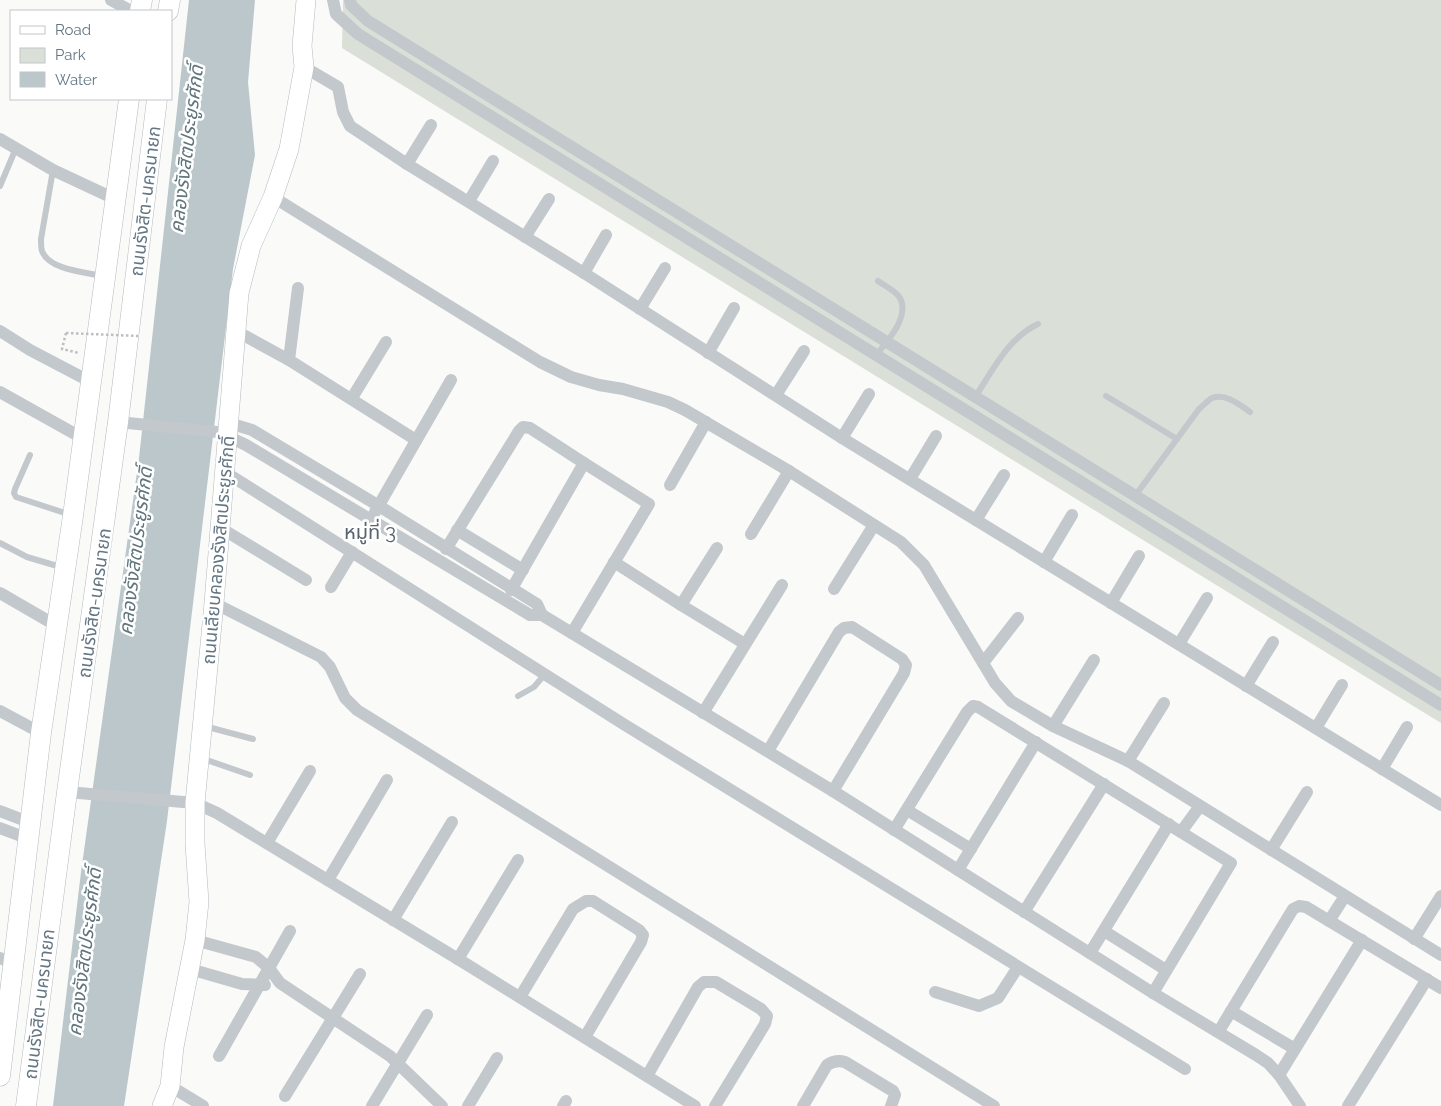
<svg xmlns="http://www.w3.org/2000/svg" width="1441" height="1106" viewBox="0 0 1441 1106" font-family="Raleway,'Noto Sans Thai',sans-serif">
	<rect width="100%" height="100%" fill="#fafaf8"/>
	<polygon fill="#dadfd7" points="343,0 1441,0 1441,723 342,48"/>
	<polygon fill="#bbc7cb" points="189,0 255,0 248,82 255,155 233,269 167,821 124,1106 53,1106 81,872 139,458"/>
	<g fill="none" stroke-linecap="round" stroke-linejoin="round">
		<g stroke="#b3babf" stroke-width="20">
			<polyline id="secondary" points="162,1106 170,1086 174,1047 195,940 199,902 195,844 195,803 214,603 239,293 251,246 273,197 289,149 304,67 302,46 306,0"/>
		</g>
		<g stroke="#b5babe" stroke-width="21">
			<g id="primary">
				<polyline points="140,11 142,0"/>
				<polyline points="168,11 170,0"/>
				<polyline points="0,1076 41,733 73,516 129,99"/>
				<polyline points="26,1106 67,792 118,422 157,99"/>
			</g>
		</g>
		<polyline stroke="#bbbfc2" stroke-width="2.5" stroke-dasharray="2.5 2.5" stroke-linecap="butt" points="66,333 62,349 79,353"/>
		<g stroke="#c3c8cc" stroke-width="6">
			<path d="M 53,170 L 41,239 C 41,243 41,248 42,251 C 49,270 85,272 102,276"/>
			<polyline points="0,186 16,148"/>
			<path d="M 876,355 C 887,342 910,317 900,298 C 896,291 885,286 878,281"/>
			<polyline points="1106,396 1177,439"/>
			<path d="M 975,397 C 993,370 1008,338 1038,324"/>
			<polyline points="30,455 15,489 14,493 16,497 71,515"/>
			<path d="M 1135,496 L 1199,409 C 1203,406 1208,400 1212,398 C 1226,393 1240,405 1250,412"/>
			<polyline points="0,543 27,557 64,568"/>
			<polyline points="518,696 534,687 545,674"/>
			<polyline points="204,726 253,739"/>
			<polyline points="201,758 250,775"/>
		</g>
		<g stroke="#c3c8cc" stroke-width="12">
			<polyline points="111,0 131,11"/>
			<polyline points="333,0 336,14 358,34 1441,705"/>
			<polyline points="350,0 351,5 368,21 1441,685"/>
			<polyline points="304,67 338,87 343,112 350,126 407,164 584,273 842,438 1441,805"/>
			<polyline points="0,139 53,170 115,199"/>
			<polyline points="407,164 431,125"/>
			<polyline points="273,197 540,362 571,377 599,385 623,389 668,402 685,410 789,471 901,542 924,565 995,683 1011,701 1053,726 1128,761 1441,955"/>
			<polyline points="469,201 493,161"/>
			<polyline points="525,237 549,199"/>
			<polyline points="584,273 606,235"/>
			<polyline points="298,288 289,360 416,440"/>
			<polyline points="640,309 665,268"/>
			<polyline points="0,331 30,350 91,382"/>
			<polyline points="236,331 289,360"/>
			<polyline points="708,353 734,308"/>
			<polyline points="0,392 84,439"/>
			<polyline points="776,395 804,351"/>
			<polyline points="352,398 386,342"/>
			<polyline points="118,422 227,433"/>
			<polyline points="229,423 252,430 379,506 537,604 542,615 833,791 1153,993 1256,1055 1268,1063 1279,1075 1300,1106"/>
			<polyline points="227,436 246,445 530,615 542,615"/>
			<polyline points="842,438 869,394"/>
			<polyline points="225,472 625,725 1185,1069"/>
			<polyline points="910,479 936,436"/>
			<polyline points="670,485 706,422"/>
			<polyline points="375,512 451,380"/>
			<polyline points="976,520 1004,475"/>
			<polyline points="219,527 306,580"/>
			<polyline points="457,530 523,570"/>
			<polyline points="751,534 789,471"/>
			<polyline points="446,549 519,431 523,427 530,428 584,463 511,590"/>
			<polyline points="614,562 681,605 717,548"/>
			<polyline points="1044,562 1072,515"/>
			<polyline points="331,587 352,552"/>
			<polyline points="834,589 874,525"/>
			<polyline points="0,593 57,626"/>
			<polyline points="214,603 321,657 330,667 345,698 357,710 994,1106"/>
			<polyline points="1111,603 1139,556"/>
			<polyline points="681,605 745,644"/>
			<polyline points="572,633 649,504 584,463"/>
			<polyline points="1179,644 1207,598"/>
			<polyline points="983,663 1018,618"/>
			<polyline points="1246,686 1273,642"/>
			<polyline points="0,711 41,733"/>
			<polyline points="703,713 782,585"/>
			<polyline points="1053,726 1094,660"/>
			<polyline points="1316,728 1342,685"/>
			<polyline points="768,751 839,632 844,628 852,627 902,659 906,665 904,673 833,791"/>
			<polyline points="1128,761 1164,703"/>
			<polyline points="1382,769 1407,727"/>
			<polyline points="67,792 195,803 217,813 458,959 695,1106"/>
			<polyline points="907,810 971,849"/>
			<polyline points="0,811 31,823"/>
			<polyline points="0,828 29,839"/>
			<polyline points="894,830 967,712 973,706 978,707 1231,863 1153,993"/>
			<polyline points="1181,832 1200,806"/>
			<polyline points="267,843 310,771"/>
			<polyline points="1271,850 1307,792"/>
			<polyline points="958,870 1036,742"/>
			<polyline points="328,880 387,780"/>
			<polyline points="1024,912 1104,784"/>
			<polyline points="393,920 452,822"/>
			<polyline points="1329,921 1345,896"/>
			<polyline points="1104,931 1166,970"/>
			<polyline points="1414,939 1441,896"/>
			<polyline points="195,940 256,957 269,968 280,983 390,1056 442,1106"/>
			<polyline points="1090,953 1169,824"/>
			<polyline points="0,958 14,964"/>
			<polyline points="458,959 518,860"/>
			<polyline points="190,969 242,984 265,985"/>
			<polyline points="935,992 979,1006 998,998 1018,967"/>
			<polyline points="520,997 573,909 586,901 593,901 639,930 643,935 641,942 585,1037"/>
			<polyline points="1231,1011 1295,1049"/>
			<polyline points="1219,1031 1293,909 1299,906 1306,907 1441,988"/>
			<polyline points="219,1056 290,931"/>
			<polyline points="1279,1075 1362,940"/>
			<polyline points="647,1076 698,987 704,982 716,982 761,1009 767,1016 765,1024 715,1106"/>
			<polyline points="170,1086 203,1106"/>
			<polyline points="285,1096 360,974"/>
			<polyline points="372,1106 427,1015"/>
			<polyline points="468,1106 497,1058"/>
			<polyline points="563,1106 566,1101"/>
			<path d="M 803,1106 L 827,1065 C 833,1061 838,1060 845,1062 L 893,1091 L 895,1095 L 891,1106"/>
			<polyline points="1348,1106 1427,979"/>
		</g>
		<use href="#secondary" stroke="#fff" stroke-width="19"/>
		<use href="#primary" stroke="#fff" stroke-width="20"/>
		<polyline stroke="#bbbfc2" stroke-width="2.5" stroke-dasharray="2.5 2.5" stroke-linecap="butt" points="66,333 138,336"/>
	</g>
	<g text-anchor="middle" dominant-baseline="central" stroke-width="5" stroke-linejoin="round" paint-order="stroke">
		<g font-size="18" fill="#657683" stroke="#fff">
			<text transform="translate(145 201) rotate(-83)">ถนนรังสิต-นครนายก</text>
			<text transform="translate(218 550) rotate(-85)">ถนนเลียบคลองรังสิตประยูรศักดิ์</text>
			<text transform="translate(94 603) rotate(-82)">ถนนรังสิต-นครนายก</text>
			<text transform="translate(39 1004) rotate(-83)">ถนนรังสิต-นครนายก</text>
		</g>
		<g font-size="19" font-style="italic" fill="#60757c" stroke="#fff">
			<text transform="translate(186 149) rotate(-83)">คลองรังสิตประยูรศักดิ์</text>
			<text transform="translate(135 551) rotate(-83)">คลองรังสิตประยูรศักดิ์</text>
			<text transform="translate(84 952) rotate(-83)">คลองรังสิตประยูรศักดิ์</text>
		</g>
		<g font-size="20" fill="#57646e" stroke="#fff">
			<text x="370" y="532">หมู่ที่ 3</text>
		</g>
	</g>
	<rect x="10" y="10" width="162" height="90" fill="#ffffff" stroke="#c1c8cd"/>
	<rect x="20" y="26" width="25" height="8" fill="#ffffff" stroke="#c1c8cd"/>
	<text x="55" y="35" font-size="15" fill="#657683">Road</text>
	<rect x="20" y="48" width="25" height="15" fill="#dadfd7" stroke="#c1c8cd"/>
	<text x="55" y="60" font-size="15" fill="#657683">Park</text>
	<rect x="20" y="72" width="25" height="15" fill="#bbc7cb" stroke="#c1c8cd"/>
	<text x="55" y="85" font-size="15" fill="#657683">Water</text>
</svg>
